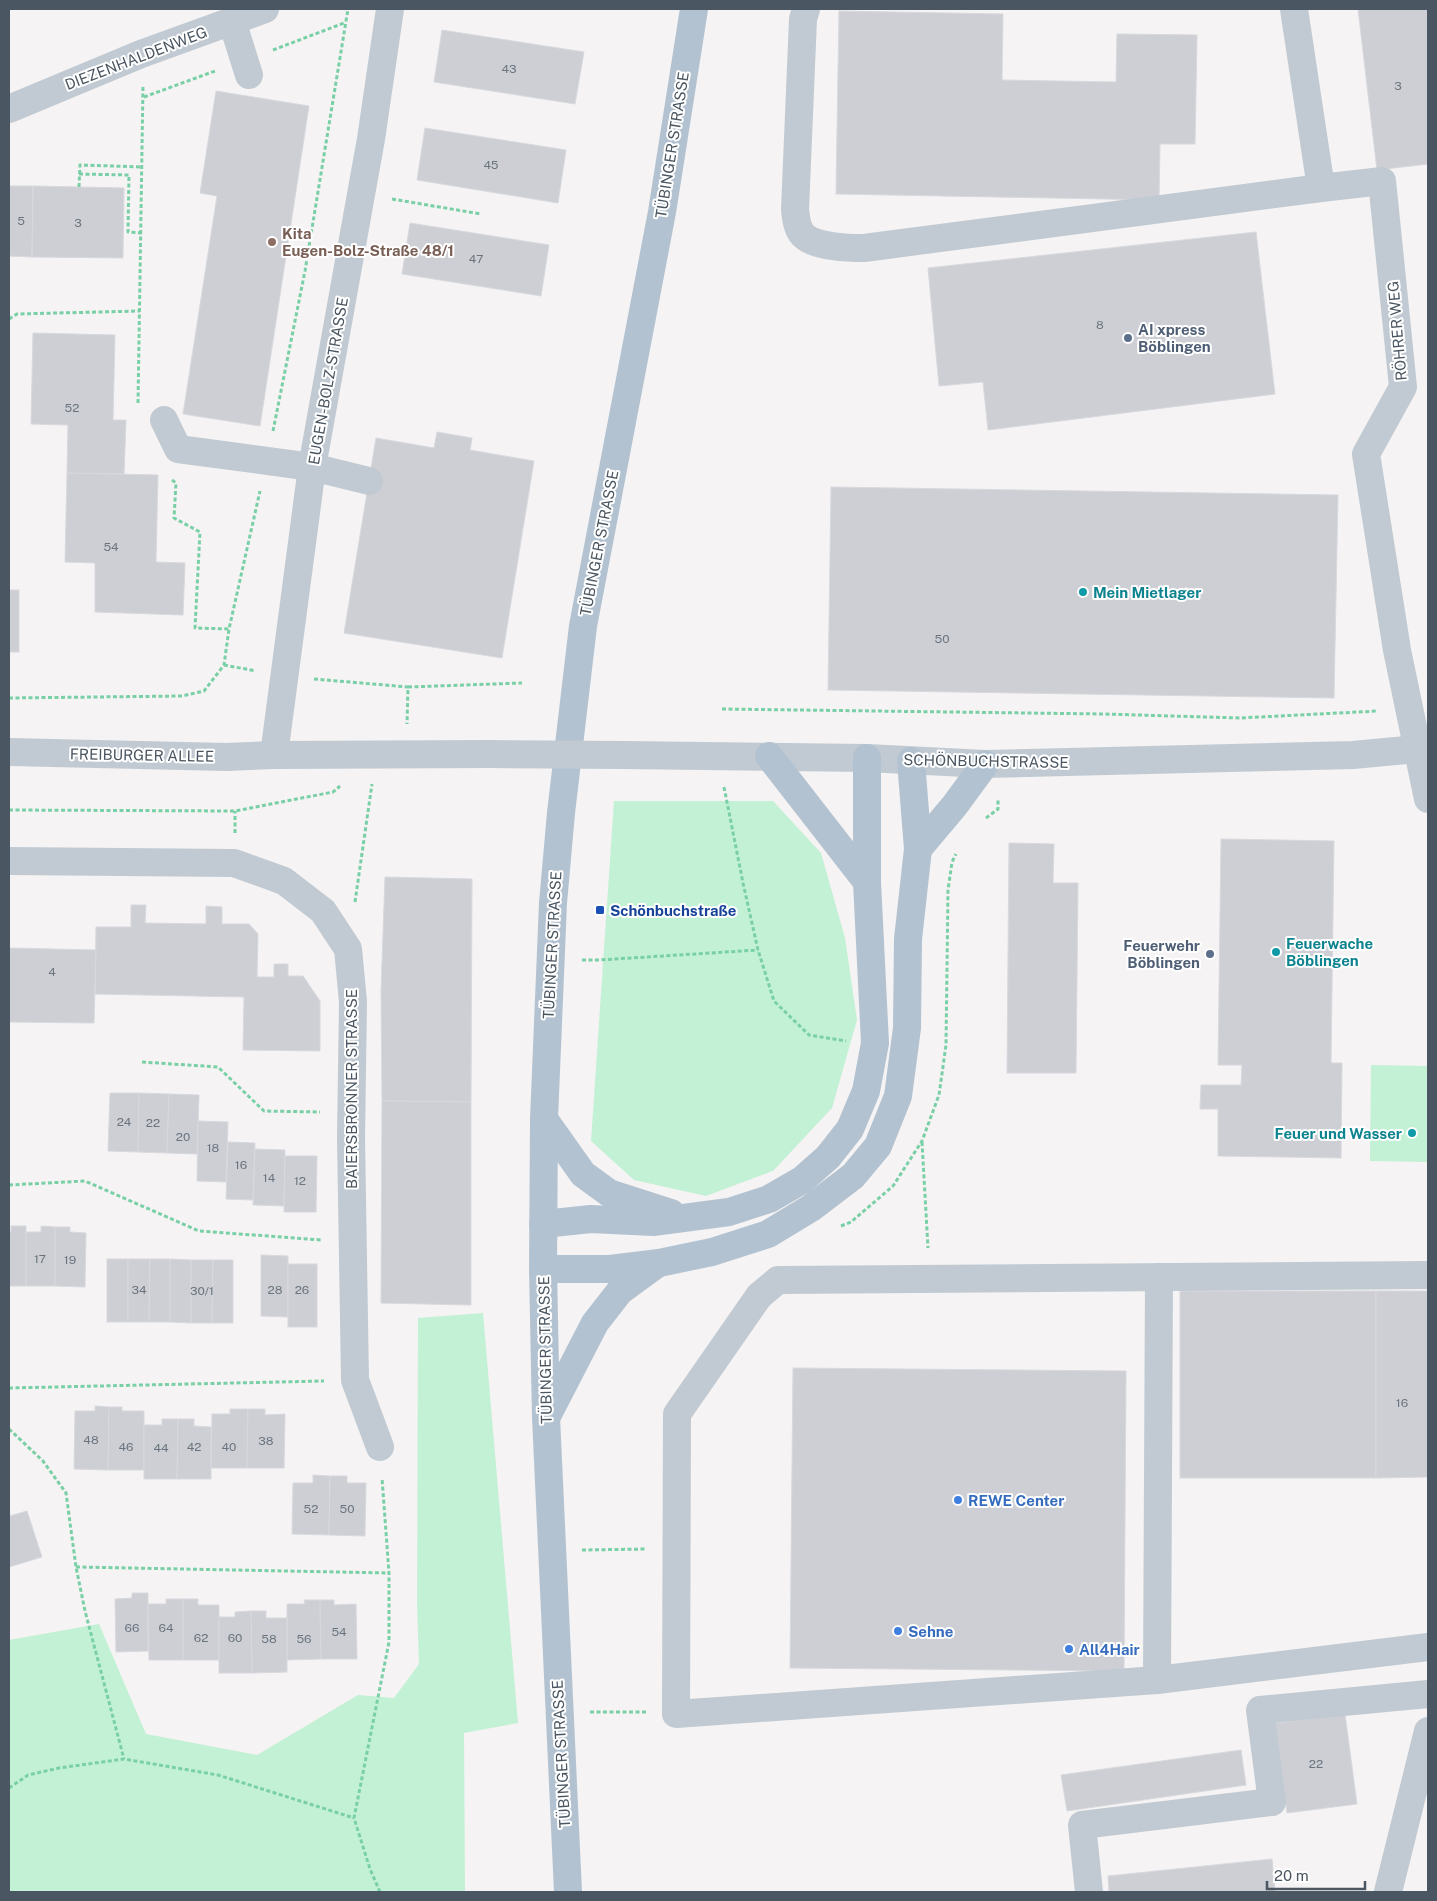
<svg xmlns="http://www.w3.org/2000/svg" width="1437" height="1901" viewBox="0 0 1437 1901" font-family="'Public Sans',sans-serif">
	<rect width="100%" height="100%" fill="#f5f3f3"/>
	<g fill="#c3f1d5">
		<polygon points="614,801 773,801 821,853 845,938 857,1020 832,1108 773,1171 706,1196 634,1180 591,1141"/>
		<polygon points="1371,1065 1428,1066 1428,1162 1370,1161"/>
		<polygon points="483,1313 518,1723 464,1733 465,1892 9,1892 9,1640 99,1624 146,1734 257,1755 358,1695 394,1698 419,1664 417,1605 418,1318"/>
	</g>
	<g fill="#cdcfd5" stroke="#d7d9de">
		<polygon points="1358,9 1428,9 1428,164 1377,170"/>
		<polygon points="839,11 1003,14 1002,80 1116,82 1117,34 1197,35 1195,144 1160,144 1159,200 836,194"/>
		<polygon points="442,30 584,52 575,104 434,82"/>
		<polygon points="216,91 309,106 260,426 183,414 217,196 200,193"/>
		<polygon points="425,128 566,150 558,203 417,180"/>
		<polygon points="9,186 33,186 32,257 9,256"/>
		<polygon points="33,186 124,188 123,258 32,257"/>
		<polygon points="410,223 549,245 541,296 402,274"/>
		<polygon points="1256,232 1275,394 988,430 983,382 939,386 928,268"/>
		<polygon points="33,333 115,335 113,420 126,420 124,474 67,473 68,425 31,424"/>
		<polygon points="437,432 472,438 470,450 534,461 502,658 344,633 376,438 434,448"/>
		<polygon points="67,473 158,475 156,562 185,563 183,615 95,612 95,563 65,562"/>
		<polygon points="831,487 1338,495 1334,698 828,690"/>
		<rect x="9" y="590" width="10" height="62"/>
		<polygon points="1221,839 1334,841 1331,1063 1342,1063 1341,1158 1218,1156 1218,1109 1200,1109 1201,1085 1241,1085 1242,1065 1218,1065"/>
		<polygon points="1009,843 1054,844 1053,883 1078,883 1076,1073 1007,1073"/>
		<polygon points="385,877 472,879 471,1102 382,1101 381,991"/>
		<polygon points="131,905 146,905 145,923 206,924 206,906 222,907 222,924 249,924 258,934 257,977 274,977 274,964 288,964 288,976 303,976 320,1001 320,1051 243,1050 244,997 95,994 96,927 131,927"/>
		<polygon points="9,948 96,950 94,1023 9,1022"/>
		<polygon points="110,1093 139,1093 138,1152 108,1151"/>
		<polygon points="139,1093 169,1094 167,1153 138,1152"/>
		<polygon points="169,1094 199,1095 197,1154 167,1153"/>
		<polygon points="382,1101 471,1102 471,1305 381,1303"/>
		<polygon points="198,1121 228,1122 226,1182 197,1181"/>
		<polygon points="228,1142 255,1143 253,1200 226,1199"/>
		<polygon points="255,1149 285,1150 284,1206 253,1205"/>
		<polygon points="285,1156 317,1156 316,1212 284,1212"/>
		<polygon points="11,1226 26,1226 26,1286 9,1286 9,1232 11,1232"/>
		<polygon points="41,1226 55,1227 55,1286 26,1286 26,1232 41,1232"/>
		<polygon points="55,1227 70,1227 70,1232 86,1233 85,1287 55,1286"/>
		<polygon points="261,1255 288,1256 288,1317 261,1316"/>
		<rect x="107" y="1259" width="21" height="63"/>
		<polygon points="128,1259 150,1259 149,1322 128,1322"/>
		<polygon points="150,1259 170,1259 170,1322 149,1322"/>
		<polygon points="170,1259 191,1260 191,1323 170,1322"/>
		<polygon points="191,1260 213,1260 212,1323 191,1323"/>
		<polygon points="213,1260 233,1260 233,1323 212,1323"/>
		<rect x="288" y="1264" width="29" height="63"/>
		<rect x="1180" y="1291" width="196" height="187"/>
		<polygon points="1376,1291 1428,1291 1428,1477 1376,1478"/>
		<polygon points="793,1368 1126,1371 1124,1671 790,1668"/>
		<polygon points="95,1406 109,1407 108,1470 74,1469 75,1411 95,1411"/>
		<polygon points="109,1407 122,1407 122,1411 144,1411 144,1470 108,1470"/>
		<polygon points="230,1409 248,1409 247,1468 211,1468 212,1414 230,1414"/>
		<polygon points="248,1409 265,1409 265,1415 285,1414 284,1468 247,1468"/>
		<polygon points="162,1419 178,1419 177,1479 144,1479 144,1425 162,1425"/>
		<polygon points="178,1419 194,1419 194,1426 211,1427 211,1479 177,1479"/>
		<polygon points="313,1475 330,1476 329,1535 292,1534 293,1483 313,1483"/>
		<polygon points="330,1476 347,1476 347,1483 366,1483 365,1536 329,1535"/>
		<polygon points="9,1511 10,1516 27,1511 42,1557 9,1567"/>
		<polygon points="132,1593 148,1593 148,1651 116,1652 115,1599 132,1598"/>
		<polygon points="166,1599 183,1599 183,1660 149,1660 148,1604 166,1604"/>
		<polygon points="183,1599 198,1599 198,1605 219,1605 219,1660 183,1660"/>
		<polygon points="304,1600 320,1600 321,1659 287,1660 287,1604 305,1604"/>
		<polygon points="320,1600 334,1600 334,1605 356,1604 357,1659 321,1659"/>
		<polygon points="251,1611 266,1611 266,1618 287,1618 287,1672 252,1673"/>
		<polygon points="251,1611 252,1673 219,1673 219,1617 235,1617 235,1612"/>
		<polygon points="1345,1714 1357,1804 1287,1813 1275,1723"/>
		<polygon points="1241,1750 1246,1785 1067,1811 1061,1775"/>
		<polygon points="1272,1859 1275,1892 1109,1892 1108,1876"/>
	</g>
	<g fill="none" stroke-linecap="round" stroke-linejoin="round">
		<g stroke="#7ad0a6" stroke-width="3" stroke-dasharray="4 2.5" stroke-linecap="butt">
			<polyline points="273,50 344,23"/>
			<polyline points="144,97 215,71"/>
			<polyline points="79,174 129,175 128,232 142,233"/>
			<polyline points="79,187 80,165 143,167"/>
			<polyline points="392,199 481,214"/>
			<polyline points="9,319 17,314 140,311"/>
			<polyline points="138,403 143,85"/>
			<polyline points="273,431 305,271 348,9"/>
			<polyline points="172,480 176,483 174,518 200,532 195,628 229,629"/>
			<polyline points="224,665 256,671"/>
			<polyline points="314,679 408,687 407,724"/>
			<polyline points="408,687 522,683"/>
			<polyline points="9,698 182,696 204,691 224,665 229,629 260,491"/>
			<polyline points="722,709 1104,714 1240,718 1378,711"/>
			<polyline points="724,787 743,883 758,950 774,1001 809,1035 846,1041"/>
			<polyline points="9,810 235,811 333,792 340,786"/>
			<polyline points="986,818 998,809 998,800"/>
			<polyline points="235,833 235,811"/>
			<polyline points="355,902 372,784"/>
			<polyline points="582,960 599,960 758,950"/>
			<polyline points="142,1062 218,1067 264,1111 320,1112"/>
			<polyline points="922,1142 928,1248"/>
			<polyline points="9,1185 85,1181 199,1231 322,1240"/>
			<polyline points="841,1226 851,1222 893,1186 922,1141 939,1095 946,1045 948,890 952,862 956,854"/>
			<polyline points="9,1388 324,1381"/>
			<polyline points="9,1429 43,1461 66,1493 76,1567 85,1611 124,1759"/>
			<polyline points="582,1550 646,1549"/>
			<polyline points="76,1567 389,1573"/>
			<polyline points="590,1712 646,1712"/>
			<polyline points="9,1788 28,1775 59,1768 124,1759 218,1775 354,1818"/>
			<polyline points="380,1892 370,1869 354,1818 389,1642 389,1573 382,1478"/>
		</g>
		<g stroke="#c1cad2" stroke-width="28">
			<path d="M 806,9 L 803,19 L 795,210 C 796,218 797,229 803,235 C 814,247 849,248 864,248 L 1321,188"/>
			<polyline points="1294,9 1321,188 1382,181 1403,387 1366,454 1397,650 1428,799"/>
			<polyline points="232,21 249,75"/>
			<polyline points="9,109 141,54 265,9"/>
			<polyline points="164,420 178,449 312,467 369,481"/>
			<polyline points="9,752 227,757 274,755 489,754"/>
			<polyline points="274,755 312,467 371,139 390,9"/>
			<polyline points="623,755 867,758 985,764 1353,755 1428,748"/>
			<polyline points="9,861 234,863 284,881 323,911 348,949 353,1002 351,1138 355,1380 380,1447"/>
			<polyline points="1428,1275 778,1280 759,1296 677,1414 676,1714 1157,1680 1428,1647"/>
			<polyline points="1157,1680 1159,1277"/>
			<polyline points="1089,1892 1082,1825 1272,1802 1260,1710 1428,1694"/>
			<polyline points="1388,1892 1428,1731"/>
		</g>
		<g stroke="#b3c2d1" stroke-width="28">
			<polyline points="769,756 867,882"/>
			<polyline points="918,849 955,805 985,764"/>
			<polyline points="544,1119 583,1174 609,1193 671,1213"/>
			<polyline points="543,1224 591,1219 653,1222 729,1212 769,1199 802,1180 828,1157 850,1129 866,1091 875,1043 867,882 867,758"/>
			<polyline points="543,1269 610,1269 659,1263 712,1252 768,1234 811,1208 853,1176 878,1146 898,1096 907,1028 908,939 918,849 911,761"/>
			<polyline points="548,1414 595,1323 620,1291 657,1264"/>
			<polyline points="568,1892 546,1417 543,1269 544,1119 553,903 561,813 583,626 662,212 694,9"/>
		</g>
		<polyline stroke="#c1cad2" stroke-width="28" points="489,754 623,755"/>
	</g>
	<circle fill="#8d6e63" stroke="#fff" stroke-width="2" cx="272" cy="242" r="5"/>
	<g fill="#5c6f8a" stroke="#fff" stroke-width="2">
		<circle cx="1128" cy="338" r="5"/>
		<circle cx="1210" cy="954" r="5"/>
	</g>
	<g fill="#0f9aa8" stroke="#fff" stroke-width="2">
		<circle cx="1083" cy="592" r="5"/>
		<circle cx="1276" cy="952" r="5"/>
		<circle cx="1412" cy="1133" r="5"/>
	</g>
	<rect fill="#1a4fb4" stroke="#fff" stroke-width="2" x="595" y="905" width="10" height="10" rx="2.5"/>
	<g fill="#3f7fe0" stroke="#fff" stroke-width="2">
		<circle cx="958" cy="1500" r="5"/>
		<circle cx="898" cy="1631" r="5"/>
		<circle cx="1069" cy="1649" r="5"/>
	</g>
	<g text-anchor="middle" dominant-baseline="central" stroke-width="4" stroke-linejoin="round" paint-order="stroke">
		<g font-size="12" fill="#6b747e">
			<text x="509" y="69">43</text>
			<text x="1398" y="86">3</text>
			<text x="491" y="165">45</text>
			<text x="21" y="221">5</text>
			<text x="78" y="223">3</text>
			<text x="476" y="259">47</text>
			<text x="1100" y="325">8</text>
			<text x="72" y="408">52</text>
			<text x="111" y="547">54</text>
			<text x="942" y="639">50</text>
			<text x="52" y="972">4</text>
			<text x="124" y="1122">24</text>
			<text x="153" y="1123">22</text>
			<text x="183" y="1137">20</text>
			<text x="213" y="1148">18</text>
			<text x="241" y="1165">16</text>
			<text x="269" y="1178">14</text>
			<text x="300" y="1181">12</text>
			<text x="40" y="1259">17</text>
			<text x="70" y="1260">19</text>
			<text x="139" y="1290">34</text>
			<text x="275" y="1290">28</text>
			<text x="302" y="1290">26</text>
			<text x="202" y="1291">30/1</text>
			<text x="1402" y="1403">16</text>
			<text x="91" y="1440">48</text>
			<text x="266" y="1441">38</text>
			<text x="126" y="1447">46</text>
			<text x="194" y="1447">42</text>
			<text x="229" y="1447">40</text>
			<text x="161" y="1448">44</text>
			<text x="311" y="1509">52</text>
			<text x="347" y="1509">50</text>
			<text x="132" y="1628">66</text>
			<text x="166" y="1628">64</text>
			<text x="339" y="1632">54</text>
			<text x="201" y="1638">62</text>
			<text x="235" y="1638">60</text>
			<text x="269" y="1639">58</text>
			<text x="304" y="1639">56</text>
			<text x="1316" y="1764">22</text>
		</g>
		<g font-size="15" fill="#4a5661" stroke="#fff">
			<text transform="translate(136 58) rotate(-21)">DIEZENHALDENWEG</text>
			<text transform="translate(672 145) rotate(-81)">TÜBINGER STRASSE</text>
			<text transform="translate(1397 331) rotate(-95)">RÖHRER WEG</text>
			<text transform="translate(328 381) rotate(-80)">EUGEN-BOLZ-STRASSE</text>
			<text transform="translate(599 543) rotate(-79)">TÜBINGER STRASSE</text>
			<text transform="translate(142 755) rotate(1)">FREIBURGER ALLEE</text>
			<text transform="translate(986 761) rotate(1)">SCHÖNBUCHSTRASSE</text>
			<text transform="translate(552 945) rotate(-87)">TÜBINGER STRASSE</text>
			<text transform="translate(351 1089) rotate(-90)">BAIERSBRONNER STRASSE</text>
			<text transform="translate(545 1350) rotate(-91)">TÜBINGER STRASSE</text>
			<text transform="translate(561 1754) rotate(-93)">TÜBINGER STRASSE</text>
		</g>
		<g font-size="15" font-weight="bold" fill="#785e54" stroke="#fff" text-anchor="start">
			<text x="282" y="233">Kita<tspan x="282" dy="17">Eugen-Bolz-Straße 48/1</tspan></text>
		</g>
		<g font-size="15" font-weight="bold" fill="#4e5e75" stroke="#fff" text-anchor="start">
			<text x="1138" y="329">AI xpress<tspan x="1138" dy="17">Böblingen</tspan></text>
			<text x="1200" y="945" text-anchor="end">Feuerwehr<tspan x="1200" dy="17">Böblingen</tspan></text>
		</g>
		<g font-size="15" font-weight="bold" fill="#0d838f" stroke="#fff" text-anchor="start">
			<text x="1093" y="592">Mein Mietlager</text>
			<text x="1286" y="943">Feuerwache<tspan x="1286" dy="17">Böblingen</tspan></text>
			<text x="1402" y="1133" text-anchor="end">Feuer und Wasser</text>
		</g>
		<g font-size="15" font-weight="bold" fill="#164399" stroke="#fff" text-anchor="start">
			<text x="610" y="910">Schönbuchstraße</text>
		</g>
		<g font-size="15" font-weight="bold" fill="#366cbe" stroke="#fff" text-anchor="start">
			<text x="968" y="1500">REWE Center</text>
			<text x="908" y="1631">Sehne</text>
			<text x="1079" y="1649">All4Hair</text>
		</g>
	</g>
	<rect width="1437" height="1901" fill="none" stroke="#4a5661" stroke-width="20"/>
	<path d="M1267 1881v8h98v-8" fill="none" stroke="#4a5661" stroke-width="2.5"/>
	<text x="1274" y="1881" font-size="15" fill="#4a5661" stroke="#ffffff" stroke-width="4" paint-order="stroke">20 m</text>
</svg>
